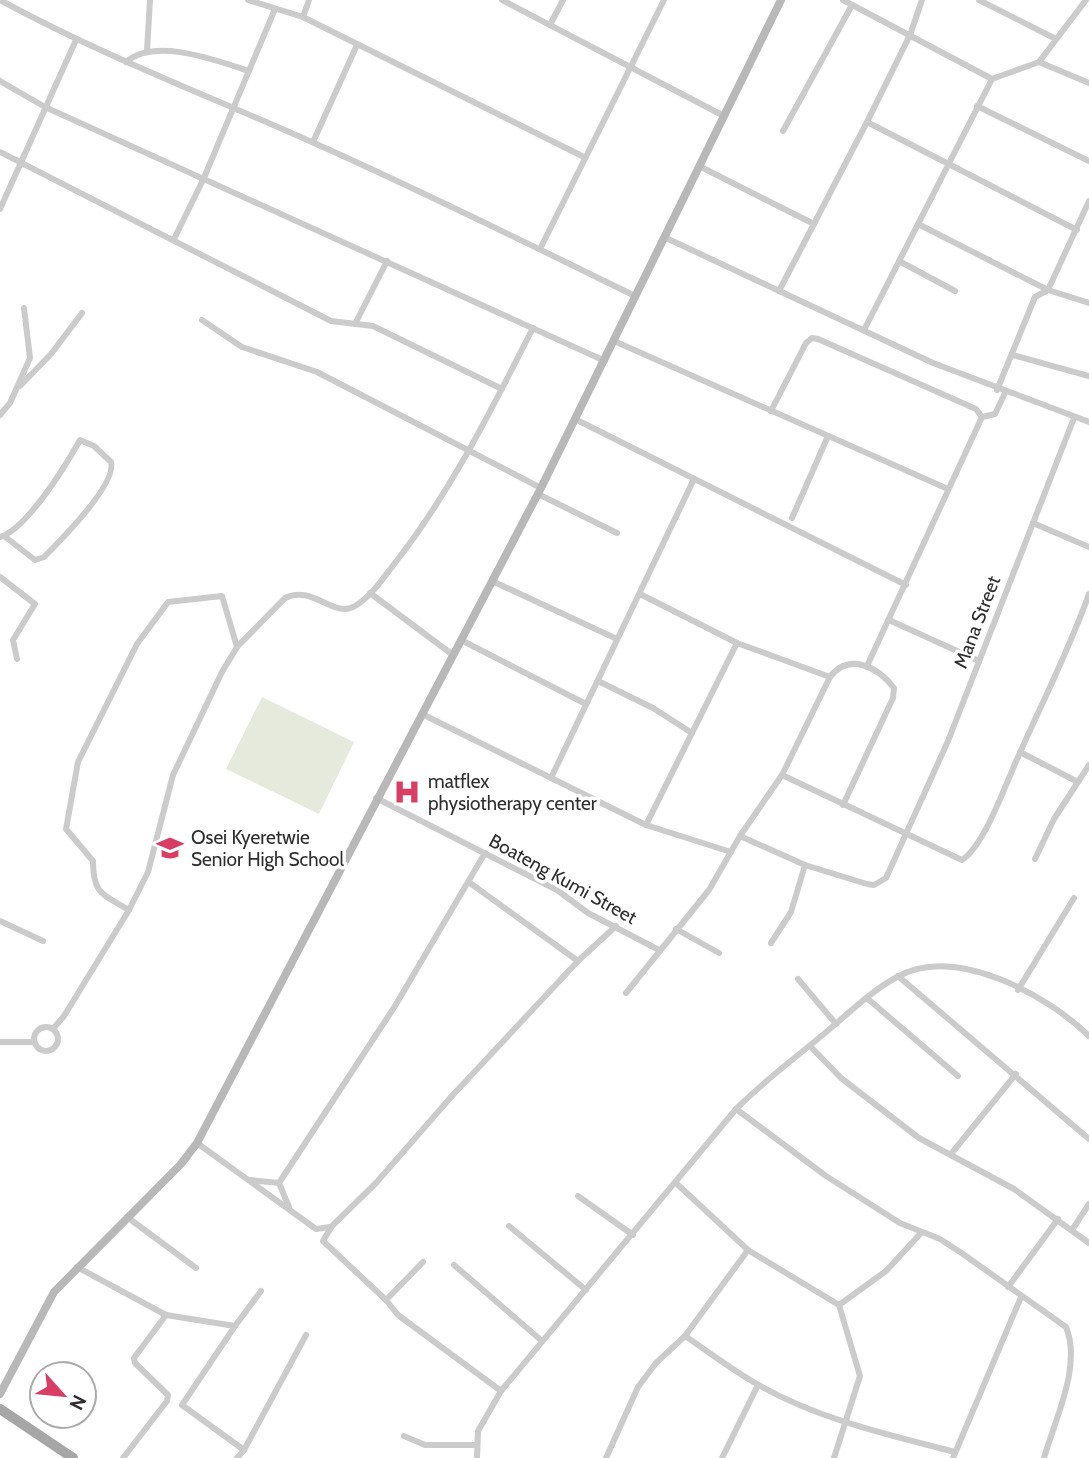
<svg xmlns="http://www.w3.org/2000/svg" width="1089" height="1458" viewBox="0 0 1089 1458" font-family="Cabin,sans-serif">
	<rect width="100%" height="100%" fill="#fff"/>
	<polygon fill="#e6eadd" points="262,697 354,742 319,814 226,769"/>
	<g fill="none" stroke-linecap="round" stroke-linejoin="round">
		<g stroke="#cbcbcb" stroke-width="6">
			<path d="M 0,0 C 101,55 209,96 314,143 C 422,191 529,244 635,296"/>
			<polyline points="248,0 303,17 584,157"/>
			<polyline points="502,0 724,116"/>
			<polyline points="843,0 992,79"/>
			<polyline points="979,0 1054,38"/>
			<polyline points="303,17 309,0"/>
			<polyline points="550,25 563,0"/>
			<polyline points="147,51 150,0"/>
			<path d="M 126,62 C 155,37 215,60 249,71"/>
			<polyline points="1039,62 1089,83"/>
			<polyline points="0,81 45,107 605,361"/>
			<polyline points="977,106 1089,161"/>
			<polyline points="867,122 1077,230"/>
			<polyline points="783,131 852,5"/>
			<polyline points="313,142 357,45"/>
			<polyline points="0,152 331,321 373,326 502,389"/>
			<polyline points="699,166 814,224"/>
			<polyline points="0,209 76,40"/>
			<polyline points="918,224 1048,290 1089,303"/>
			<polyline points="664,237 933,363 1089,422"/>
			<polyline points="174,239 203,180 275,9"/>
			<polyline points="540,249 664,0"/>
			<polyline points="899,261 955,291"/>
			<polyline points="779,291 867,122 910,35 922,0"/>
			<polyline points="202,320 242,347 317,372 541,488"/>
			<polyline points="355,324 387,261"/>
			<polyline points="864,330 992,79 1039,62 1086,0"/>
			<polyline points="614,341 948,489"/>
			<polyline points="1013,355 1089,376"/>
			<polyline points="20,386 51,354 82,313"/>
			<polyline points="997,390 1035,297 1048,290 1089,201"/>
			<polyline points="771,411 806,343 812,338 818,339 976,409 982,417 867,666"/>
			<polyline points="0,415 10,403 30,358 24,308"/>
			<polyline points="982,417 995,414 1005,393"/>
			<polyline points="575,419 906,585"/>
			<polyline points="538,494 617,533"/>
			<polyline points="792,518 828,436"/>
			<polyline points="1033,523 1089,547"/>
			<path d="M 0,537 C 27,529 66,465 80,440 L 94,446 L 111,462 C 117,484 60,541 44,557 L 35,560 L 4,536"/>
			<polyline points="0,577 35,604 13,640 17,659"/>
			<polyline points="492,581 617,639"/>
			<polyline points="370,593 453,655"/>
			<polyline points="640,594 737,643 830,677"/>
			<polyline points="889,620 979,661"/>
			<polyline points="461,640 586,704"/>
			<polyline points="598,681 653,708 692,733"/>
			<polyline points="422,714 646,825 731,852"/>
			<polyline points="1020,752 1076,781"/>
			<path d="M 782,775 L 962,860 C 985,845 1006,783 1018,757 C 1042,703 1069,650 1089,594"/>
			<polyline points="551,778 694,479"/>
			<polyline points="376,798 557,890 588,913 659,950"/>
			<polyline points="646,825 737,643"/>
			<polyline points="740,836 805,865 867,884 874,885 886,878 948,741 1074,418"/>
			<polyline points="1035,859 1054,819 1089,765"/>
			<polyline points="470,883 578,961"/>
			<path d="M 129,910 C 103,894 93,895 93,861 L 66,829 L 78,762 L 137,644 L 168,602 L 222,596 L 237,647"/>
			<polyline points="0,921 43,941"/>
			<polyline points="676,929 719,953"/>
			<polyline points="771,943 791,912 805,865"/>
			<polyline points="898,976 1089,1139"/>
			<polyline points="798,979 836,1024"/>
			<polyline points="1018,990 1074,898"/>
			<path d="M 626,993 L 709,890 L 740,836 L 782,775 L 830,677 C 849,652 878,667 894,688 L 893,698 L 843,805"/>
			<polyline points="868,999 958,1076"/>
			<circle cx="46" cy="1039" r="12"/>
			<path d="M 53,1029 L 64,1016 L 129,910 L 148,872 L 173,775 L 222,672 L 237,647 L 285,598 C 312,584 334,619 355,606 C 371,597 384,577 395,563 C 452,490 491,410 533,328"/>
			<polyline points="0,1042 34,1042"/>
			<polyline points="810,1046 841,1078 919,1138 1014,1189 1089,1243"/>
			<path d="M 736,1109 L 826,1176 L 900,1223 L 940,1239 L 963,1254 L 1066,1327 C 1082,1366 1055,1419 1044,1458"/>
			<polyline points="197,1143 316,1229 330,1227"/>
			<polyline points="951,1154 1016,1074"/>
			<polyline points="250,1180 279,1183"/>
			<polyline points="279,1183 395,1006 485,853"/>
			<polyline points="279,1183 289,1207"/>
			<polyline points="676,1183 748,1250 839,1305 860,1376 834,1458"/>
			<polyline points="578,1196 633,1235"/>
			<polyline points="127,1217 196,1268"/>
			<polyline points="509,1226 586,1290"/>
			<polyline points="1072,1230 1089,1204"/>
			<polyline points="423,1262 386,1300 323,1241 332,1226 376,1183 451,1097 578,961 616,926"/>
			<polyline points="454,1265 542,1341"/>
			<polyline points="77,1267 166,1315 235,1326 261,1291"/>
			<polyline points="1008,1287 1058,1219"/>
			<polyline points="386,1300 398,1315 501,1391"/>
			<polyline points="839,1305 886,1271 921,1233"/>
			<polyline points="235,1326 182,1405 244,1450 306,1335"/>
			<path d="M 685,1336 C 709,1352 732,1370 757,1384 C 817,1419 889,1435 955,1452"/>
			<polyline points="404,1436 425,1445 476,1445"/>
			<polyline points="123,1458 167,1401 168,1395 135,1363 134,1358 166,1315"/>
			<polyline points="237,1458 244,1450"/>
			<path d="M 477,1458 L 478,1431 L 501,1391 L 736,1109 C 764,1081 795,1058 825,1033 C 848,1014 871,991 897,977 C 955,944 1047,995 1089,1036"/>
			<polyline points="606,1458 638,1387 656,1363 685,1336 748,1250"/>
			<polyline points="722,1458 758,1385"/>
			<polyline points="953,1458 1021,1297"/>
		</g>
		<polyline stroke="#b8b8b8" stroke-width="8" points="0,1394 54,1292 181,1164 197,1143 541,488 781,0"/>
		<polyline stroke="#a6a6a6" stroke-width="10" points="0,1409 73,1458"/>
	</g>
	<defs>
		<g id="hospital-bare" transform="scale(2.1)"><path d="M-5-5h3v3.5h4V-5h3V5h-3V1.5h-4V5h-3Z" fill="#d83d64" stroke="#fff" stroke-width="2.5" paint-order="stroke"/></g>
		<g id="school-bare" transform="scale(2.1)"><path d="M0-5L7-2L0 1L-7-2ZM-4 1L0 2.5L4 1V4Q0 6-4 4Z" fill="#d83d64" stroke="#fff" stroke-width="2.5" paint-order="stroke"/></g>
	</defs>
	<g fill-rule="evenodd">
		<use href="#hospital-bare" x="407" y="792"/>
		<use href="#school-bare" x="170" y="848"/>
	</g>
	<g text-anchor="middle" dominant-baseline="central" stroke-width="7" stroke-linejoin="round" paint-order="stroke">
		<g font-size="19" fill="#2e2e2e" stroke="#fff">
			<text transform="translate(977 622) rotate(-69)">Mana Street</text>
			<text transform="translate(563 879) rotate(29)">Boateng Kumi Street</text>
		</g>
		<g font-size="19" fill="#2e2e2e" stroke="#fff" text-anchor="start">
			<text x="428" y="781">matflex<tspan x="428" dy="22">physiotherapy center</tspan></text>
			<text x="191" y="837">Osei Kyeretwie<tspan x="191" dy="22">Senior High School</tspan></text>
		</g>
	</g>
	<g transform="translate(63 1395) rotate(117)"><circle r="33" fill="#ffffff" stroke="#ababab" stroke-width="2"/>
	<path d="M0-5L12 26L0 18L-12 26Z" fill="#d83d64"/>
	<text y="-10" font-size="19" font-weight="bold" text-anchor="middle" fill="#2e2e2e">N</text>
	</g>
</svg>
